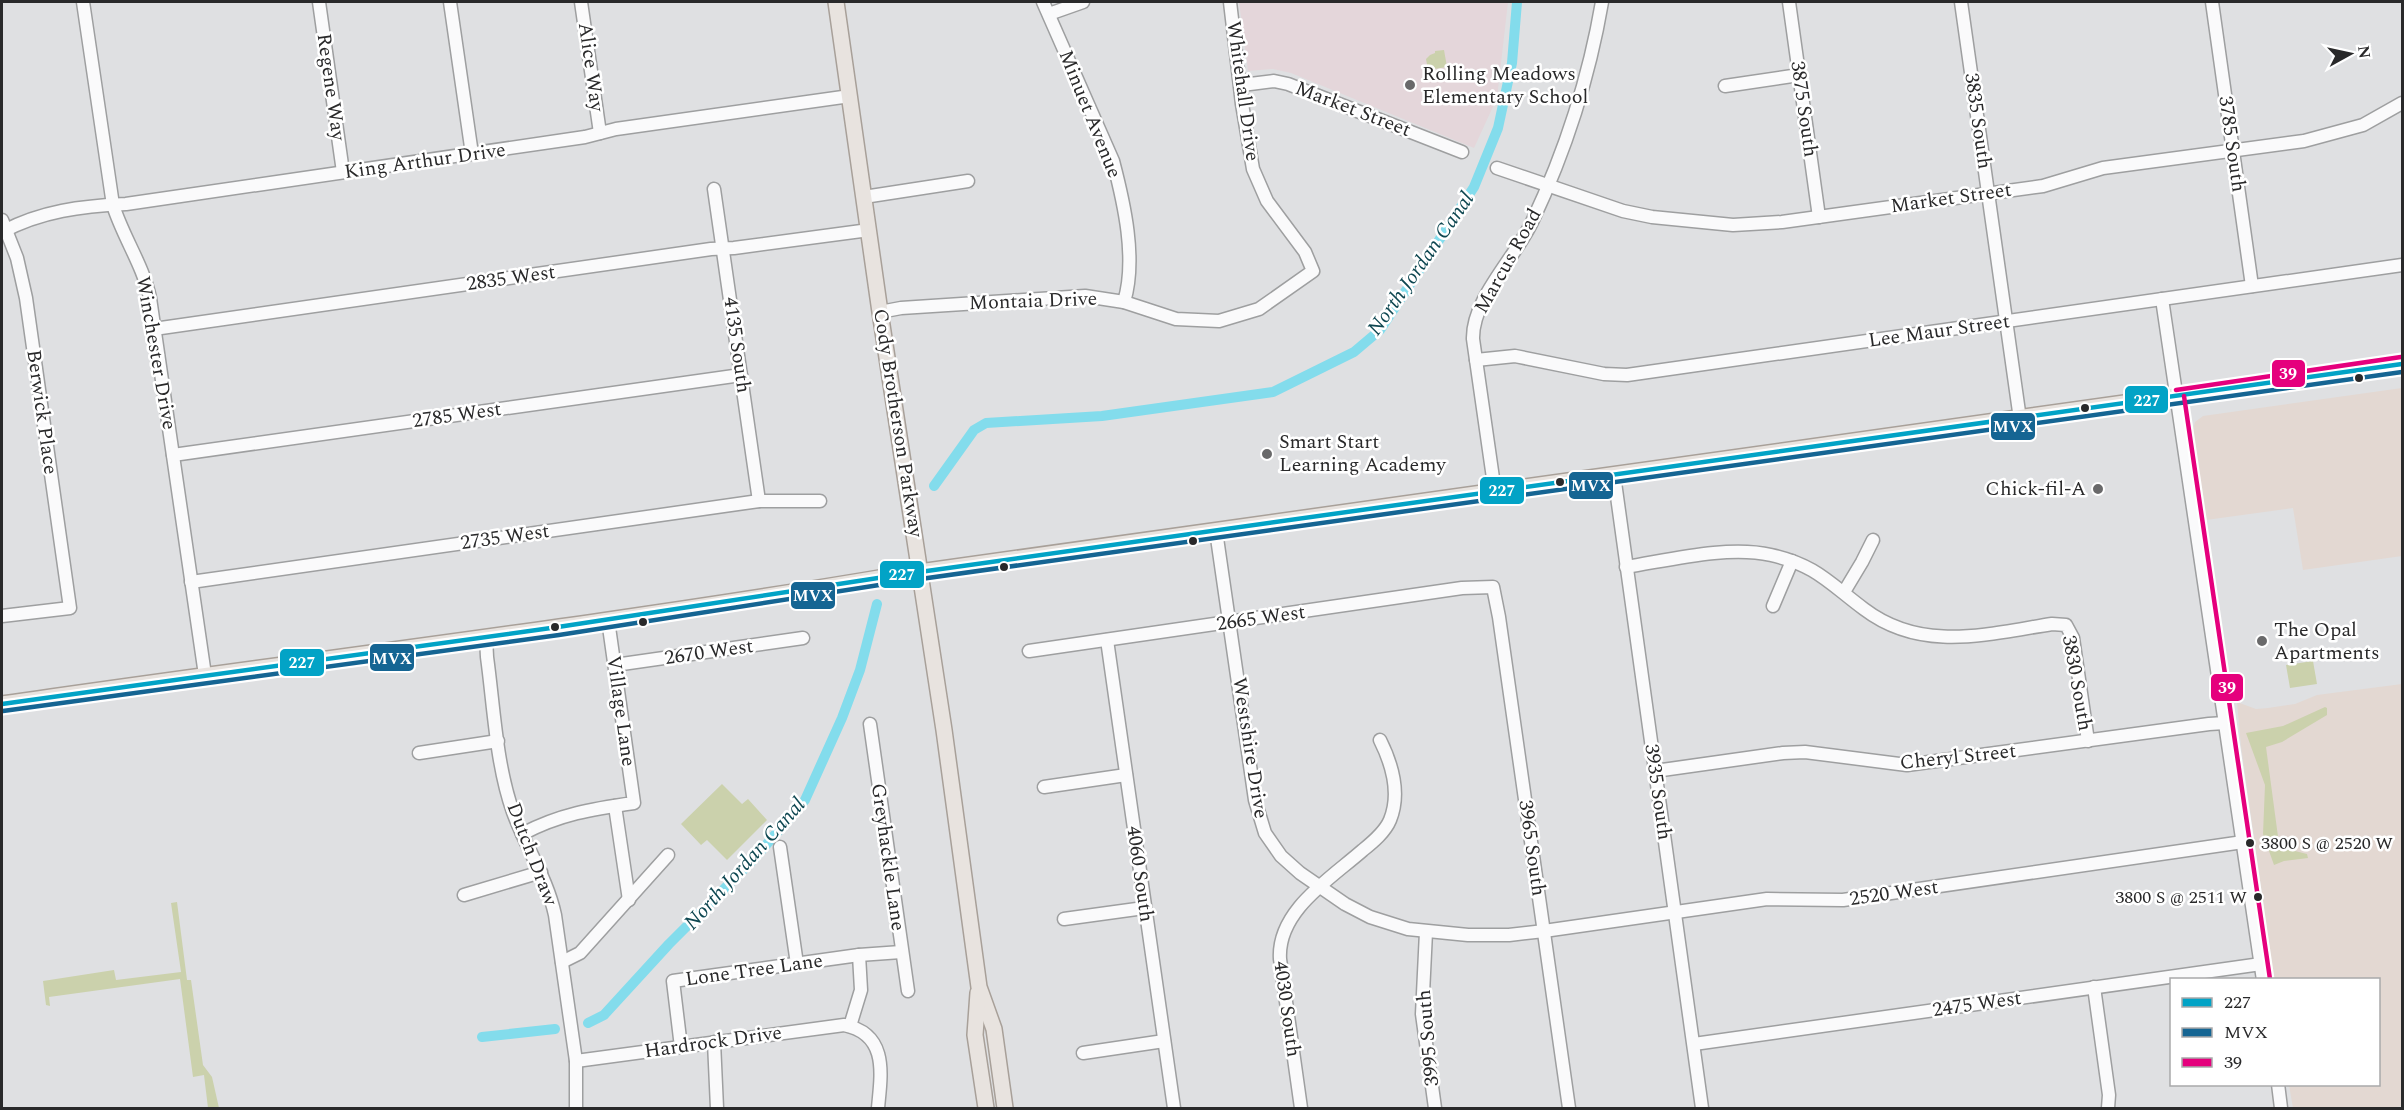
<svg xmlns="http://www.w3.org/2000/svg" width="2404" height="1110" viewBox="0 0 2404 1110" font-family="Spectral,serif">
	<rect width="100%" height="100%" fill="#dfe0e2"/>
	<g fill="#e3d8d2">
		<polygon points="2402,388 2402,556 2303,570 2293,508 2206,520 2193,429 2195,422 2203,416"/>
		<polygon points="2402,684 2402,1106 2391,1108 2293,1108 2289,1085 2378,1084 2378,980 2274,979 2241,746 2237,702 2256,709 2268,708 2295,704 2317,695"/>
	</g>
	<polygon fill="#e4d6da" points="1239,2 1508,2 1497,98 1474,148 1291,73 1273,69 1248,71"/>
	<g fill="#cbd1ac">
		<polygon points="1444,50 1447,67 1428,70 1426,59 1430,55 1435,53 1435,51"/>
		<polygon points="2313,661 2317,684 2290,688 2286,665"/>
		<polygon points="2325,707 2327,708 2327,715 2282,742 2266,747 2279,844 2287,844 2291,850 2307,854 2308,858 2284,861 2274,865 2263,834 2265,785 2246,733 2283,726"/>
		<polygon points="722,784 742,804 748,799 767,820 727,860 707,840 701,845 681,824"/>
		<polygon points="177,902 187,980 191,980 203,1065 212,1077 219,1108 208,1108 204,1075 193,1077 180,979 49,997 50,1006 46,1005 43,981 114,970 116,980 181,972 171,903"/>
	</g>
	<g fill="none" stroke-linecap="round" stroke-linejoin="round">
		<g stroke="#83dcec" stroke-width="10">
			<polyline points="934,486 974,430 986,423 1102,416 1273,392 1354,352 1380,330 1474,187 1498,128 1512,63 1517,2"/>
			<polyline points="588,1023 604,1015 669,944 753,860 805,800 842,718 860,670 877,604"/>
			<polyline points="482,1037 555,1029"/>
		</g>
		<g stroke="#9e9fa0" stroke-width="15">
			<g id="minor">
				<path d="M 83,2 L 113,205 C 123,237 143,265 150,298 L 205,675"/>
				<polyline points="319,2 343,172"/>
				<polyline points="450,2 472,154"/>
				<polyline points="581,2 600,133"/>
				<path d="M 1043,2 L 1113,161 C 1124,203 1137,259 1124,302"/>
				<polyline points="1789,2 1819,217"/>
				<polyline points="1961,2 2020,419"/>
				<polyline points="2212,2 2252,286"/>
				<polyline points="1049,14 1083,2"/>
				<polyline points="1242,85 1274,81 1288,84 1462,152"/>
				<polyline points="1725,86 1799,75"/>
				<polyline points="1497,168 1623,211 1652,217 1733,225 1782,222 2043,186 2103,168 2304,141 2363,125 2402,103"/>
				<polyline points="714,189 759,501"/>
				<polyline points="864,197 968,181"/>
				<polyline points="2,220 17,258 26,298 70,608 2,616"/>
				<path d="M 2,232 C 41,211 82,206 126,204 L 585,137 L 616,129 L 850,96"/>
				<polyline points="2162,299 2263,980"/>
				<polyline points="880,312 901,308 1085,296 1124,302 1176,319 1219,321 1259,309 1313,271 1305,252 1267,201 1253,169 1242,104 1230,2"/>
				<polyline points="154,329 711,249 734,248 869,230"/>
				<polyline points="1476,360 1515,356 1604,374 1627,375 2402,265"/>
				<polyline points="173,455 741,375"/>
				<polyline points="1614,475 1702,1108"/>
				<path d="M 1495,492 L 1473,339 C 1472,299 1515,258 1532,222 C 1565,152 1589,78 1602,2"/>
				<polyline points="1216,531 1255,800 1265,833 1281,856 1300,873 1345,904 1370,917 1408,929 1468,935 1509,935 1544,931 1767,899 1843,900 2243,842"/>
				<path d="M 1626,567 C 1670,560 1728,545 1771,555 C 1816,565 1829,583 1864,609 C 1922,653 1987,634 2052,624 L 2066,625 L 2073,638 L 2088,741"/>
				<polyline points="191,582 759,501 820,501"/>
				<polyline points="1844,592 1862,562 1873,540"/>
				<polyline points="1773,606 1792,561"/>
				<path d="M 486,637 L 487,657 C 494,708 496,764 513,812 C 526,848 547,878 555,915 L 576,1061 L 576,1108"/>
				<polyline points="1107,640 1174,1108"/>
				<polyline points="1029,651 1462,588 1493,587 1499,617 1569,1108"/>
				<polyline points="615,665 803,638"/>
				<polyline points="870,724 908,991"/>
				<polyline points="419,753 498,741"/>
				<polyline points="1655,771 1783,753 1805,752 1907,765 2209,724 2225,723"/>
				<polyline points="1044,787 1126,775"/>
				<polyline points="615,806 629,900"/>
				<path d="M 522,834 C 560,814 592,809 634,803 L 608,620"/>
				<polyline points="780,847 797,964"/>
				<polyline points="464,895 541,872"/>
				<polyline points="1064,919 1144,908"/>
				<polyline points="1426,932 1422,1014 1435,1108"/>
				<polyline points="562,962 580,953 668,855"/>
				<polyline points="2094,987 2109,1095 2108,1108"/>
				<polyline points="850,1026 861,990 859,955"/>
				<polyline points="714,1042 717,1108"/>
				<polyline points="1694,1044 2261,964"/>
				<polyline points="681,1047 673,981 859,955 901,952"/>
				<polyline points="1083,1053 1164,1041"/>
				<path d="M 576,1061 L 844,1025 C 889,1034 881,1075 878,1108"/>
				<polyline points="2278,1084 2281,1108"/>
				<path d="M 1301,1108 L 1280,959 C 1277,911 1330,879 1363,850 C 1373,842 1385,832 1390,820 C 1401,793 1392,764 1380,740"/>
			</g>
		</g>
		<g stroke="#a8a099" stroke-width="18">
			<g id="major">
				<polyline points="836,2 880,312 944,730 979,987 994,1029 1005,1108"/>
				<path d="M 2,704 C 298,661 595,626 891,576 L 2402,364"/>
				<polyline points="978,993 975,1035 986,1108"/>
			</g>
		</g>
		<use href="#minor" stroke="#fafafb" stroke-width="12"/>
		<use href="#major" stroke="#e8e3df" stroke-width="15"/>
		<g stroke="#fff" stroke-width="9">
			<polyline id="bus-1" points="2,704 558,627 891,576 2402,364"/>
		</g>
		<g stroke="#fff" stroke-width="9">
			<polyline id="bus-2" points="3,711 559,635 892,583 2402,372"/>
		</g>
		<g stroke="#fff" stroke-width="9">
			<g id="bus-3">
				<polyline points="2176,390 2401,357"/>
				<polyline points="2184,396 2270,979"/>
			</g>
		</g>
		<use href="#bus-1" stroke="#02a3c6" stroke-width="4.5"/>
		<use href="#bus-2" stroke="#156593" stroke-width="4.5"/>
		<use href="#bus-3" stroke="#e5007d" stroke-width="4.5"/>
	</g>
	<g fill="#69696a" stroke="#fff" stroke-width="2">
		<circle cx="1410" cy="85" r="6"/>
		<circle cx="1267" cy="454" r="6"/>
		<circle cx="2098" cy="489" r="6"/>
		<circle cx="2262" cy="641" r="6"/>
	</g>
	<g fill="#29292a" stroke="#fff" stroke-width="2">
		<circle cx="2359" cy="378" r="5"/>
		<circle cx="2085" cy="408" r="5"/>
		<circle cx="1560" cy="482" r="5"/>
		<circle cx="1193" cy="541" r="5"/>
		<circle cx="1004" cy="567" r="5"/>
		<circle cx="643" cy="622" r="5"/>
		<circle cx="555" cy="627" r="5"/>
		<circle cx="2250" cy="843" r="5"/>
		<circle cx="2258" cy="897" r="5"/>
	</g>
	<g text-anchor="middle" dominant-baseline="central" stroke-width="5" stroke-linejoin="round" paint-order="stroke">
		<g font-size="18" fill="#29292a" stroke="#fff" text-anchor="start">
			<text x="2261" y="843">3800 S @ 2520 W</text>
			<text x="2247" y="897" text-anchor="end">3800 S @ 2511 W</text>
		</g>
		<g font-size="20" fill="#29292a" stroke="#fff">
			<text transform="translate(591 67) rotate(82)">Alice Way</text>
			<text transform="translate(331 87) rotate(82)">Regene Way</text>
			<text transform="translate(1243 91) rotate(82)">Whitehall Drive</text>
			<text transform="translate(1353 109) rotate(21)">Market Street</text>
			<text transform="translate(1804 109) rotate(82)">3875 South</text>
			<text transform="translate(1090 114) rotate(68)">Minuet Avenue</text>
			<text transform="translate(1978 121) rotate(82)">3835 South</text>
			<text transform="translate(2232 144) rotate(82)">3785 South</text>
			<text transform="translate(425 161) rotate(-8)">King Arthur Drive</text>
			<text transform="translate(1951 198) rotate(-8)">Market Street</text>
			<text transform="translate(1508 261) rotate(-61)">Marcus Road</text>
			<text transform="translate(511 278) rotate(-8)">2835 West</text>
			<text transform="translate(1033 301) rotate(-2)">Montaia Drive</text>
			<text transform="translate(1939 331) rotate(-8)">Lee Maur Street</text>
			<text transform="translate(737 345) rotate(82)">4135 South</text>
			<text transform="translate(156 353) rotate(80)">Winchester Drive</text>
			<text transform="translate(42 412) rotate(82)">Berwick Place</text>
			<text transform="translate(457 415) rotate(-8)">2785 West</text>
			<text transform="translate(898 423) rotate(81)">Cody Brotherson Parkway</text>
			<text transform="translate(505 537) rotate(-8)">2735 West</text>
			<text transform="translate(1261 618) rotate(-8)">2665 West</text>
			<text transform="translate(709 652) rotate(-8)">2670 West</text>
			<text transform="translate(2077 683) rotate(80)">3830 South</text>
			<text transform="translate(621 711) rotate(82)">Village Lane</text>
			<text transform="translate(1250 748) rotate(81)">Westshire Drive</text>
			<text transform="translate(1958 757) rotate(-6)">Cheryl Street</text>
			<text transform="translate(1658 792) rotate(82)">3935 South</text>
			<text transform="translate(1532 848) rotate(82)">3965 South</text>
			<text transform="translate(532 854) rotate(69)">Dutch Draw</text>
			<text transform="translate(888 857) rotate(82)">Greyhackle Lane</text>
			<text transform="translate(1140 874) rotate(82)">4060 South</text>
			<text transform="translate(1894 893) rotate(-8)">2520 West</text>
			<text transform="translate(754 970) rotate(-8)">Lone Tree Lane</text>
			<text transform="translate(1977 1004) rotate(-8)">2475 West</text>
			<text transform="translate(1287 1009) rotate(82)">4030 South</text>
			<text transform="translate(1428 1038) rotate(-95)">3995 South</text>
			<text transform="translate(713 1042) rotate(-8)">Hardrock Drive</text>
		</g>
		<g font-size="20" fill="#29292a" stroke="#fff" text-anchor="start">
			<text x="1422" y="74">Rolling Meadows<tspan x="1422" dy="23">Elementary School</tspan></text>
			<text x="1279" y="442">Smart Start<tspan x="1279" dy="23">Learning Academy</tspan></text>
			<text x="2086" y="489" text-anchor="end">Chick-fil-A</text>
			<text x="2274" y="630">The Opal<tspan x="2274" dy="23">Apartments</tspan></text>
		</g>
		<g font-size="21" font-style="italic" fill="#0e4751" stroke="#fff">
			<text transform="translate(1421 264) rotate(-55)">North Jordan Canal</text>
			<text transform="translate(745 864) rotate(-48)">North Jordan Canal</text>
		</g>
	</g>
	<g stroke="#fff" stroke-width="2">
		<rect x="2271" y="359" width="35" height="29" rx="6" fill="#e5007d"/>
		<rect x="2124" y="385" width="45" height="29" rx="6" fill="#02a3c6"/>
		<rect x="1990" y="412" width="46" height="29" rx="6" fill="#156593"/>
		<rect x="1568" y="471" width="46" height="29" rx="6" fill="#156593"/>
		<rect x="1479" y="476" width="46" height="29" rx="6" fill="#02a3c6"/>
		<rect x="879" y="560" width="46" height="29" rx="6" fill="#02a3c6"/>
		<rect x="790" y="581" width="46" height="29" rx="6" fill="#156593"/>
		<rect x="369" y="643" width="46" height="29" rx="6" fill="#156593"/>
		<rect x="279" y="648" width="46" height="29" rx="6" fill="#02a3c6"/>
		<rect x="2210" y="673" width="34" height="29" rx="6" fill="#e5007d"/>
	</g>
	<g font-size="16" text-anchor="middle" font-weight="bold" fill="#fff">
		<text x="2288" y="379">39</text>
		<text x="2147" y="406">227</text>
		<text x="2013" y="432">MVX</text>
		<text x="1591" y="491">MVX</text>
		<text x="1502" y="496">227</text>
		<text x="902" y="580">227</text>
		<text x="813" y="601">MVX</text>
		<text x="392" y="664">MVX</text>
		<text x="302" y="668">227</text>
		<text x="2227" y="693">39</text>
	</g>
	<rect width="2404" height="1110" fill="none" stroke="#29292a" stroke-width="6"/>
	<rect x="2170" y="978" width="210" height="108" fill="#ffffff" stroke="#a9a9aa" stroke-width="1.5"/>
	<rect x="2182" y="998" width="30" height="9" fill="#02a3c6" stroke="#a9a9aa" stroke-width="1.5"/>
	<text x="2224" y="1008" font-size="18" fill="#29292a">227</text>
	<rect x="2182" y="1028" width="30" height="9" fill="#156593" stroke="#a9a9aa" stroke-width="1.5"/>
	<text x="2224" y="1038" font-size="18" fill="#29292a">MVX</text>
	<rect x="2182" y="1058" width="30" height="9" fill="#e5007d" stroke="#a9a9aa" stroke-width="1.5"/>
	<text x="2224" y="1068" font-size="18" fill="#29292a">39</text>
	<g transform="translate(2350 54) rotate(82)" stroke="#ffffff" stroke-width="4.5" paint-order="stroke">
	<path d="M0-4.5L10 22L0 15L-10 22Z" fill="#29292a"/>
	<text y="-9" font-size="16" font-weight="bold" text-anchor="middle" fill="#29292a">N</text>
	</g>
</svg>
